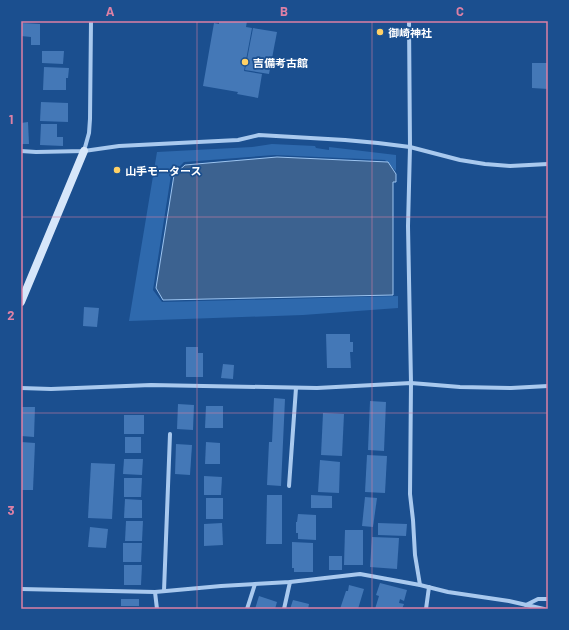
<svg xmlns="http://www.w3.org/2000/svg" width="569" height="630" viewBox="0 0 569 630" font-family="Barlow,'Noto Sans JP',sans-serif">
	<rect width="100%" height="100%" fill="#1b4f8f"/>
	<polygon fill="#2e69ad" points="272,144 315,146 316,148 329,150 329,147 396,155 396,171 385,160 275,155 184,162 171,175 153,290 162,302 398,296 398,308 303,315 129,321 157,152 252,147"/>
	<polygon fill="#3c6290" stroke="#9cc4f0" points="277,157 388,162 396,174 396,182 393,182 393,295 163,300 156,288 174,175 185,165"/>
	<g fill="#4478b7">
		<polygon points="219,21 247,21 246,27 252,28 244,71 262,74 258,98 237,94 238,92 203,86 214,23 219,24"/>
		<polygon points="21,23 40,24 40,45 31,45 31,37 21,36"/>
		<polygon points="253,28 277,32 269,74 245,70"/>
		<polygon points="42,51 64,51 63,64 42,63"/>
		<polygon points="532,63 548,63 548,89 532,88"/>
		<polygon points="44,67 69,68 68,78 66,78 66,90 43,90"/>
		<polygon points="41,102 68,103 68,122 40,121"/>
		<polygon points="28,122 29,144 21,144 21,123"/>
		<polygon points="41,124 57,124 57,137 63,137 63,146 40,145"/>
		<polygon points="84,307 99,308 97,327 83,326"/>
		<polygon points="326,334 350,334 350,342 353,342 353,352 350,352 351,368 327,368"/>
		<polygon points="186,347 198,347 198,353 203,353 203,377 186,377"/>
		<polygon points="223,364 234,365 233,379 221,378"/>
		<polygon points="274,398 285,399 281,486 267,485 269,442 272,442"/>
		<polygon points="370,401 386,402 384,451 368,450"/>
		<polygon points="178,404 194,405 193,430 177,429"/>
		<polygon points="206,406 223,406 223,428 205,428"/>
		<polygon points="21,407 35,407 34,437 21,436"/>
		<polygon points="323,413 344,414 342,456 321,455"/>
		<rect x="124" y="415" width="20" height="19"/>
		<rect x="125" y="437" width="16" height="16"/>
		<polygon points="21,442 35,443 33,490 21,490"/>
		<polygon points="206,442 220,443 220,464 205,464"/>
		<polygon points="176,444 192,445 190,475 175,474"/>
		<polygon points="367,455 387,456 385,493 365,492"/>
		<polygon points="124,459 143,459 142,475 123,474"/>
		<polygon points="320,460 340,462 339,493 318,492"/>
		<polygon points="91,463 115,464 112,519 88,518"/>
		<polygon points="204,476 222,477 221,495 204,495"/>
		<polygon points="124,478 142,478 141,497 124,497"/>
		<polygon points="267,495 282,495 282,544 266,544"/>
		<polygon points="311,495 332,496 332,508 311,508"/>
		<polygon points="365,497 377,498 373,527 362,526"/>
		<rect x="206" y="498" width="17" height="21"/>
		<polygon points="125,499 142,500 142,518 124,518"/>
		<polygon points="298,514 316,515 316,540 298,539 298,533 296,533 296,522 297,522"/>
		<polygon points="126,521 143,521 142,541 125,541"/>
		<polygon points="222,523 223,545 204,546 204,524"/>
		<polygon points="378,523 407,524 406,536 378,535"/>
		<polygon points="90,527 108,529 106,548 88,547"/>
		<polygon points="345,530 363,530 363,565 344,565"/>
		<polygon points="372,537 399,538 397,569 370,567"/>
		<polygon points="292,542 313,543 313,572 294,572 294,568 292,568"/>
		<polygon points="123,543 142,543 141,562 123,562"/>
		<rect x="329" y="556" width="13" height="14"/>
		<polygon points="124,565 142,565 141,585 124,585"/>
		<polygon points="380,583 407,590 404,601 400,599 399,603 404,604 402,609 375,609 379,596 376,595"/>
		<polygon points="349,585 364,589 358,609 340,609 346,591 348,591"/>
		<polygon points="259,596 277,602 275,609 255,609"/>
		<rect x="121" y="599" width="18" height="7"/>
		<polygon points="293,600 309,604 308,609 290,609"/>
	</g>
	<g fill="none" stroke-linecap="round" stroke-linejoin="round">
		<g stroke="#a9c9ee" stroke-width="4">
			<polyline points="409,21 410,147 408,226 411,383 410,494 413,520 415,555 420,585"/>
			<polyline points="21,151 36,152 84,151 119,146 238,140 259,135 345,140 378,143 410,147 460,160 485,164 510,166 548,164"/>
			<polyline points="84,151 89,133 90,119 91,21"/>
			<polyline points="21,388 51,389 151,385 317,388 411,383 460,387 511,388 548,386"/>
			<polyline points="289,486 296,388"/>
			<polyline points="21,589 155,592 221,586 290,582 360,574 420,585 448,592 509,601 544,609"/>
			<polyline points="164,591 170,434"/>
			<polyline points="155,592 157,609"/>
			<polyline points="526,605 538,599 548,599"/>
			<polyline points="247,609 255,584"/>
			<polyline points="284,609 290,582"/>
			<polyline points="426,609 429,587"/>
		</g>
		<polyline stroke="#d6e6fa" stroke-width="8" points="21,302 84,151"/>
	</g>
	<path fill="none" stroke="#dd80a5" stroke-width="1" stroke-opacity="0.55" d="M 197,21 L 197,609M 372,21 L 372,609M 21,217 L 548,217M 21,413 L 548,413"/>
	<g fill="#ffd166" stroke="#1b4f8f" stroke-width="1.5">
		<circle cx="380" cy="32" r="4"/>
		<circle cx="245" cy="62" r="4"/>
		<circle cx="117" cy="170" r="4"/>
	</g>
	<g text-anchor="middle" dominant-baseline="central" stroke-width="3.5" stroke-linejoin="round" paint-order="stroke">
		<g font-size="11" font-weight="bold" fill="#fff" stroke="#1b4f8f" text-anchor="start">
			<text x="388" y="32">御崎神社</text>
			<text x="253" y="62">吉備考古館</text>
			<text x="125" y="170">山手モータース</text>
		</g>
	</g>
	<rect width="569" height="630" fill="none" stroke="#1b4f8f" stroke-width="44"/>
	<rect x="22" y="22" width="525" height="586" fill="none" stroke="#dd80a5" stroke-width="1.5"/>
	<g font-size="13" text-anchor="middle" font-weight="bold" fill="#dd80a5">
		<text x="110" y="16">A</text>
		<text x="284" y="16">B</text>
		<text x="460" y="16">C</text>
		<text x="11" y="124">1</text>
		<text x="11" y="320">2</text>
		<text x="11" y="515">3</text>
	</g>
</svg>
